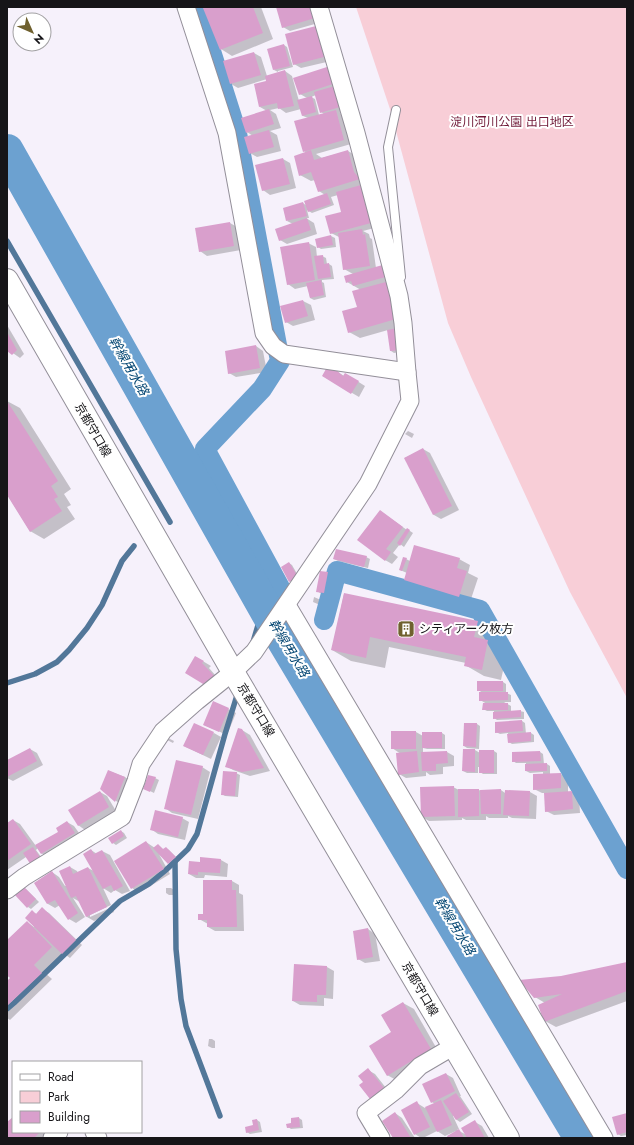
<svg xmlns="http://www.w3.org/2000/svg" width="634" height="1145" viewBox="0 0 634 1145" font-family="Jost,'Noto Sans JP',sans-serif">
	<rect width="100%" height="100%" fill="#f6f1fb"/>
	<polygon fill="#f8ced7" points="356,7 627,7 627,698 570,592 471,377 448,323 390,109"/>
	<g fill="#0003" fill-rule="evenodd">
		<polygon points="208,7 261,7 273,39 232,56 221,49"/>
		<polygon points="277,7 317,7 322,22 290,31 283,27"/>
		<polygon points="323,31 331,61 301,68 294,64 287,34"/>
		<polygon points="284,45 287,47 293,67 278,71 278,72 274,70"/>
		<path d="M 254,53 L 261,57 L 267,76 L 285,71 L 292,76 L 299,101 L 307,98 L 300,94 L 330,67 L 347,111 L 340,113 L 343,115 L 351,144 L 316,154 L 322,158 L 348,151 L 358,157 L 378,227 L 363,231 L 369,234 L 370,238 L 372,239 L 376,268 L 396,279 L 385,282 L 396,289 L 404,351 L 394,353 L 391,351 L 388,330 L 360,338 L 349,332 L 358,308 L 361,290 L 347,282 L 353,274 L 344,269 L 339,237 L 331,233 L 342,213 L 338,195 L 331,197 L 334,205 L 312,213 L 307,210 L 309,218 L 306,218 L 314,223 L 317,234 L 287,244 L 280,240 L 293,224 L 287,221 L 303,203 L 307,206 L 325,195 L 319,191 L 315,180 L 311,181 L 300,175 L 307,153 L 304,151 L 308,118 L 303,116 L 301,109 L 286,113 L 279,108 L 270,110 L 276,114 L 281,128 L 270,131 L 277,135 L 281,151 L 257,157 L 250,153 L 253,136 L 247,132 L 267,111 L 260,107 L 267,82 L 267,79 L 238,88 L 231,84 ZM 316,95 L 321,112 L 324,114 L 319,115 L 315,99 L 311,97 Z"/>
		<polygon points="283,159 290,163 296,188 270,195 263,190"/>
		<polygon points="230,223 237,227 241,250 207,256 200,251"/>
		<polygon points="331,236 335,238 336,247 321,249 318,247"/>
		<polygon points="308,243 316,247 317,257 322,256 326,258 327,264 329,264 332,266 334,279 322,280 322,282 324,283 326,297 314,300 310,298 308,286 295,289 288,284"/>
		<polygon points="303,301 311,305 315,320 293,326 286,322 281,307"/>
		<polygon points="7,325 24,354 20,358 7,349"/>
		<polygon points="256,346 263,351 267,372 236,377 229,373"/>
		<polygon points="335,370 344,376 346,374 365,386 359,397 323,376"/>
		<polygon points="7,401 20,408 71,489 64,494 71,505 67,507 75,519 44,539 30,531 7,494"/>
		<polygon points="408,431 414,434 412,438 405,434"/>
		<polygon points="423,449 430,453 459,510 441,519 434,515 405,458"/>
		<polygon points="380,511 407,530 407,529 413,533 404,547 400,544 393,553 398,557 392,564 385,560"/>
		<polygon points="366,557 370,559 368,568 338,561 334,559"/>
		<polygon points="406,559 410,561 459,559 470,565 468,573 478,578 470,602 416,586 405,580 407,573 400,570"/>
		<polygon points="289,563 292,565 300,579 293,583 290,581"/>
		<polygon points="328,573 331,575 328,594 320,593 317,591"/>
		<polygon points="344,594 477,622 496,633 494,644 507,652 501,680 484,676 465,665 466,663 389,647 385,668 351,661 332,650"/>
		<polygon points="314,597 321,600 320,605 313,602"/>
		<polygon points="196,657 211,666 209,668 223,684 216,690"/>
		<polygon points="478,682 503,682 506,684 506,693 511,695 511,702 504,702 511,706 511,711 520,711 524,712 524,719 497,720 494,718 494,711 487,711 483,709 487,704 480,700 483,693 478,690"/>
		<polygon points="214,702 236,713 227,735 204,725"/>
		<polygon points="522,721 525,723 526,734 531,733 534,735 534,742 512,744 509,742 508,733 500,734 496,732"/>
		<polygon points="465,724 477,724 480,726 479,749 467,748 464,746"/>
		<polygon points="242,730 250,735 270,771 250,776 233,770 226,766"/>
		<polygon points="392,732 416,732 423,736 442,733 445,735 445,749 427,749 423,748 423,753 447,752 454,756 454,766 443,767 443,774 430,775 426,772 426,776 406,778 399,774 401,754 392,748"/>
		<polygon points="214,733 221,737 211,759 184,746"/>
		<polygon points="168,738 174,741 173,743 167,740"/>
		<polygon points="30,749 37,753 43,765 13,781 7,778 7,761"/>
		<polygon points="464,750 475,750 480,753 494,751 497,753 497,774 483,774 480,772 480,767 478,767 478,773 467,773 463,771"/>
		<polygon points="513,752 540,752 543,754 544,764 547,764 550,766 550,774 561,774 568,778 568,792 572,792 579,796 580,813 554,815 546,811 545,793 542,793 534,789 543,774 543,772 530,773 526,771 526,763 516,763 513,761"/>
		<polygon points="202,767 210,772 198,819 172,813 165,808"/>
		<polygon points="109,771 125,777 132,782 123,805 116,801 101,789"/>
		<polygon points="236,773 240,775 238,797 225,796 222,794"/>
		<polygon points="155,778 159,780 154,793 148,790"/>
		<polygon points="453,787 459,790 479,790 481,791 501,790 505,793 530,792 537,796 536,819 512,818 508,816 508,818 489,818 486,816 486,820 466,820 462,818 462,820 429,821 422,817"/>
		<polygon points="100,792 107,796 116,811 85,830 78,825"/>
		<polygon points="182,818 189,822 185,840 158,834 151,829"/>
		<polygon points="13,820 20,824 36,846 59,832 67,822 74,826 82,837 49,858 41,853 38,848 36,850 44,861 26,857 7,870 7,824"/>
		<polygon points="121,831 124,833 127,838 116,845 113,843"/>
		<polygon points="146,842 155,848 158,845 164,850 166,848 169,850 178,859 172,865 168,863 159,854 170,874 139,893 132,888"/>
		<polygon points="91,850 97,854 102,851 110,855 130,891 122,894 115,890 111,893 103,888 111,905 90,915 90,917 112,907 114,912 94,921 87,917 80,902 73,898 85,917 76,923 69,919 60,905 55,908 48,904 35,883 52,872 59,877 65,886 66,886 70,867 77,871 78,873 88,868 94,871"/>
		<polygon points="221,860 228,864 227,877 205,875 204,878 196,878 189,874 201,863"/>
		<polygon points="232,881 239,885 239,893 243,895 244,931 215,931 208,927 208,924 199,919 204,915"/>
		<polygon points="23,887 26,889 39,902 31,909 28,907 15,894"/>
		<polygon points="166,888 171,888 174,890 173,895 169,895 166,893"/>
		<polygon points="42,909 49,913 82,945 70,958 63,953 44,972 52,979 10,1020 7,1018 7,982 11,978 9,976 7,978 7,941 27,922 34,927 32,912 37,914"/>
		<polygon points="368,929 375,934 380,961 365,963 358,959"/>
		<polygon points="627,963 627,1001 556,1027 545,1021 545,1003 535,997 561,977"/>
		<polygon points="327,967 334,971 333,999 324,998 324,1006 300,1005 293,1001"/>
		<polygon points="403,1003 414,1009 441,1056 398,1081 387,1075 393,1033"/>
		<polygon points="209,1039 212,1039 215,1041 215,1048 212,1048 208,1046"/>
		<polygon points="368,1070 375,1074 390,1093 378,1103 371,1098 360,1085 365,1082"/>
		<polygon points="446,1074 453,1078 461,1096 460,1096 472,1114 460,1122 457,1120 454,1115 453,1116 459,1129 457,1130 467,1135 475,1122 482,1126 489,1138 449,1138 456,1132 456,1131 445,1136 437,1131 425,1137 427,1138 421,1138 415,1134 417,1103 425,1108 435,1104 432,1102"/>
		<polygon points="395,1113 402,1118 415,1138 394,1138"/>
		<polygon points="627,1114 627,1135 621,1136 618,1134"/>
		<polygon points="13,1118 13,1132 44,1132 47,1136 45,1138 7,1138 7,1123"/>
		<polygon points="299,1118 302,1120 303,1128 291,1129 288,1127"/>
		<polygon points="257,1120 260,1122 262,1132 250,1134 247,1132 255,1126"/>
	</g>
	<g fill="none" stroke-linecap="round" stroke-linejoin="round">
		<g stroke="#527799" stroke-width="5.5">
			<polyline points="7,241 170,522"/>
			<polyline points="253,642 264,605"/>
			<polyline points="7,683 35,674 57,662 69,650 87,628 102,605 122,561 134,546"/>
			<polyline points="175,862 176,949 181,999 186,1026 220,1116"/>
			<polyline points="7,1009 14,1003 120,901 149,884 166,870 188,849 197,834 225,734 238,692"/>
		</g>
		<g stroke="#6ca1d0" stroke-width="20">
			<polyline points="197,7 237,133 280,361 262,389 205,449 283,593 264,605"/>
			<polyline points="324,620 337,571 480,610 627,869"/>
		</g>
		<polyline stroke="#6ca1d0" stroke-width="34" points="7,151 277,629 581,1138"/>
	</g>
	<g fill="#d99fcc">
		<polygon points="205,7 253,7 263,33 220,50 203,8"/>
		<polygon points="276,7 312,7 315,18 282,28"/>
		<polygon points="316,26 324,57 293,65 285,34"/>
		<polygon points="284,44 290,66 273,70 267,49"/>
		<polygon points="254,52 261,75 230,84 223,61"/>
		<polygon points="330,66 336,83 299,95 293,78"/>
		<polygon points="285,70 294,106 278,109 277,103 259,107 254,84 266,81 265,76"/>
		<polygon points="335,86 340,107 320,113 314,92"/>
		<polygon points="312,96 316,112 302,116 297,100"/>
		<polygon points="269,109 274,124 246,133 241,118"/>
		<polygon points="336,110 344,140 303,152 294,121"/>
		<polygon points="269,130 274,147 249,154 244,137"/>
		<polygon points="311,150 314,160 348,150 354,172 360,179 318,192 311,172 299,176 294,156"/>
		<polygon points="283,158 290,184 262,191 255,165"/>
		<polygon points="361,185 371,223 330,234 325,216 341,212 336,192"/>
		<polygon points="327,193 331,204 308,212 304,201"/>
		<polygon points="303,202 307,216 286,221 283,208"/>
		<polygon points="307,218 311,230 279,241 275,229"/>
		<polygon points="230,222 234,246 199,252 195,228"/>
		<polygon points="362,229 363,235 365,234 370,266 343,270 338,233"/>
		<polygon points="331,235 333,245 317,248 315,239"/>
		<polygon points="309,242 315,280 287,285 280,247"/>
		<polygon points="323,255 324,264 329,263 331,277 318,279 314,256"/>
		<polygon points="386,264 389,276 353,286 351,281 346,283 344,276"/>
		<polygon points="321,280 324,295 310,298 306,283"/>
		<polygon points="386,282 396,319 348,333 342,311 357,307 352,291"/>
		<polygon points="303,300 308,316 285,323 280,306"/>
		<polygon points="398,328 402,350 390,351 387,330"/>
		<polygon points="7,332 17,350 12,355 7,351"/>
		<polygon points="256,345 260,368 228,374 225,351"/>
		<polygon points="326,369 335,369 343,376 345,373 359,381 351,394 322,376"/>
		<polygon points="7,401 58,481 51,486 58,497 54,499 62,511 30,532 7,495"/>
		<polygon points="423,448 452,506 433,515 404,458"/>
		<polygon points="380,510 403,527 386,549 391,552 385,561 357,540"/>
		<polygon points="407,528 410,530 400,546 397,543"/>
		<polygon points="414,545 460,558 457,568 467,571 459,597 404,580"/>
		<polygon points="336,549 367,556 364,567 333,559"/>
		<polygon points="403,557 407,558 402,571 399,570"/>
		<polygon points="289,562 298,577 289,582 281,567"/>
		<polygon points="320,571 328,572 324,593 316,592"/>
		<polygon points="344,593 478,621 474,637 488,640 482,670 464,666 466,657 370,637 366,658 331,650"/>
		<polygon points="195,656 204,661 202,663 217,679 208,687 185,673"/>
		<rect x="477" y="681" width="26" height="10"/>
		<polygon points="479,692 508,692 508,700 479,701"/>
		<polygon points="213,701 229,708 219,732 203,725"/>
		<polygon points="483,703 508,703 508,710 482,710"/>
		<polygon points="521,710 521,717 493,719 493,712"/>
		<polygon points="522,720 523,731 495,733 495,722"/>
		<polygon points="194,723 214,732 203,755 183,746"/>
		<polygon points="464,723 477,723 476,747 463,746"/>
		<polygon points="238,728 242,729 264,768 242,772 225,767"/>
		<rect x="391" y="731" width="25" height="18"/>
		<rect x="422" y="732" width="20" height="16"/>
		<polygon points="531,732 531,741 508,743 507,734"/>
		<polygon points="30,748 37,761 7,777 7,760"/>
		<polygon points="463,749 475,749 475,772 462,771"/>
		<rect x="479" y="750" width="15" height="23"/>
		<polygon points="417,751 419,772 398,775 396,753"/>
		<polygon points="447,751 448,763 436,764 436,771 422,771 421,752"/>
		<polygon points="540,751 541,761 512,762 512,752"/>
		<polygon points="176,760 203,766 191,815 164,809"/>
		<polygon points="547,763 547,771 525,771 525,764"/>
		<polygon points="108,770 125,777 115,802 100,789"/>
		<polygon points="223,771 237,772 235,796 221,795"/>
		<polygon points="561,773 561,788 533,790 533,774"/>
		<polygon points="148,775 156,777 150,792 143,789"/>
		<polygon points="454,786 455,816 421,817 420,787"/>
		<polygon points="458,789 479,789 479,816 458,817"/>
		<polygon points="501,789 501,814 481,814 480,790"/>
		<polygon points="505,790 530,791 529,816 503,815"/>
		<polygon points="100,791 109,807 78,826 68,810"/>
		<polygon points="572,791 573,809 545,812 544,793"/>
		<polygon points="155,810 183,817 178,837 150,830"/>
		<polygon points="13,819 31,844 7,861 7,823"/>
		<polygon points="67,821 75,833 41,854 35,845 58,832 56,828"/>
		<polygon points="121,830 124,836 112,844 108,838"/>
		<polygon points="146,841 164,869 131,889 114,861"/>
		<polygon points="158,844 163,849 166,847 176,857 168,864 153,848"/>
		<polygon points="33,847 41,859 31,865 23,853"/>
		<polygon points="91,849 94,854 102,850 123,886 114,891 111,885 103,889 83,854"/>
		<polygon points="200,857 221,859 220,873 198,872 198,875 188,874 189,861 200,862"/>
		<polygon points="70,866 73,874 88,867 107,907 86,917 76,896 71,898 59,871"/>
		<polygon points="52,871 78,913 68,920 55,900 47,904 34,883"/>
		<polygon points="203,880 232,880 232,890 236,890 237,927 207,927 207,920 198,920 198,914 203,914"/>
		<polygon points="23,886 36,899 27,908 14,894"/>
		<polygon points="42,907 76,940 62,954 25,918 32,910 36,914"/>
		<polygon points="27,921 52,947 34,965 42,973 7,1006 7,981 10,978 7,975 7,940"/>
		<polygon points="368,928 373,957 357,960 353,931"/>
		<polygon points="627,962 627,991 544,1022 538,1005 562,994 534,998 519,980 561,976"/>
		<polygon points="294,964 327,966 326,995 317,995 317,1002 292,1001"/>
		<polygon points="403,1002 431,1049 387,1076 369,1046 391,1032 381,1015"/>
		<polygon points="368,1068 384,1088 370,1099 359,1085 363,1082 358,1076"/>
		<polygon points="446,1073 455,1091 431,1103 422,1084"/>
		<polygon points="456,1093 469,1112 456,1120 443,1101"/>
		<polygon points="441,1100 452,1125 437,1132 425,1107"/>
		<polygon points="417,1101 430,1127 414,1135 401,1110"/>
		<polygon points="395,1112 411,1138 393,1138 382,1121"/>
		<polygon points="627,1113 627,1132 617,1135 612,1117"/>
		<polygon points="13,1117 13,1132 40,1132 34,1138 7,1138 7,1122"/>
		<polygon points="299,1117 300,1127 287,1128 286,1124 291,1123 291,1118"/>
		<polygon points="257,1119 259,1130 246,1133 245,1127 253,1125 252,1120"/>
		<polygon points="475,1120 485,1138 467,1138 461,1128"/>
		<polygon points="459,1129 464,1138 448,1138 447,1136"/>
	</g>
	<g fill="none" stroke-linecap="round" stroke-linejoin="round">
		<g stroke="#938f99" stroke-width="10">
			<polyline id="service" points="396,110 388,147 401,277"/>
		</g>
		<g stroke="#938f99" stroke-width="19">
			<g id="minor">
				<polyline points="186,7 227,133 264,333 273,346 284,354 407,372"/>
				<polyline points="287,605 604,1138"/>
				<polyline points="7,890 24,877 122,817 136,781 141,764 163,731 197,701 233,672 254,652 368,484 410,401 407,372 403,323 399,296 356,133 319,7"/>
				<polyline points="94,1132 98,1138"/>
				<polyline points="52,1138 59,1132"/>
				<polyline points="381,1138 366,1113 396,1090 420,1066 454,1046"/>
			</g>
		</g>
		<g stroke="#938f99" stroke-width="24">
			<polyline id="primary" points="7,280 233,672 508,1138"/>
		</g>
		<use href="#service" stroke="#fff" stroke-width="8"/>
		<use href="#minor" stroke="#fff" stroke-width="17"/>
		<use href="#primary" stroke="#fff" stroke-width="22"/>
	</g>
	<defs>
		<g id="building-square" transform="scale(0.9)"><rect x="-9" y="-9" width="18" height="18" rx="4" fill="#6f602e" stroke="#fff"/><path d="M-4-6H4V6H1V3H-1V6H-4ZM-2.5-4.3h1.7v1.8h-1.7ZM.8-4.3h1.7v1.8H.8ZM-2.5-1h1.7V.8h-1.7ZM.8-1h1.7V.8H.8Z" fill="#fff"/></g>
	</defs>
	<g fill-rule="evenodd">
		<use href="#building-square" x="406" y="629"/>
	</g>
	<g text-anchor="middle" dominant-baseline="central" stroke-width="4" stroke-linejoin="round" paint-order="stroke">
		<g font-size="12" fill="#701a38" stroke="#fff">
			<text x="512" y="122">淀川河川公園 出口地区</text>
		</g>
		<g font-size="12" fill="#161518" stroke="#fff">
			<text transform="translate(93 430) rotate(60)">京都守口線</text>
			<text transform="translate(256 710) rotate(59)">京都守口線</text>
			<text transform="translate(420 989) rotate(60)">京都守口線</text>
		</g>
		<g font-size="12" fill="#161518" stroke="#fff" text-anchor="start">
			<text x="419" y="629">シティアーク枚方</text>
		</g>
		<g font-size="13" font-style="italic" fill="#084975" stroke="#fff">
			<text transform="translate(129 366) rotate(60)">幹線用水路</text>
			<text transform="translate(289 648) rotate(59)">幹線用水路</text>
			<text transform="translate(455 926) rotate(59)">幹線用水路</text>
		</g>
	</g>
	<rect width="634" height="1145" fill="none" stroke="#161518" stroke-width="16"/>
	<rect x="12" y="1061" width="130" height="72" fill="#ffffff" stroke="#a2a1a3"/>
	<rect x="20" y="1074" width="20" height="6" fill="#ffffff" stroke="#a2a1a3"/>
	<text x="48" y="1081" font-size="12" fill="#161518">Road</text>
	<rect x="20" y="1091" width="20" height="12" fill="#f8ced7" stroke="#a2a1a3"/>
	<text x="48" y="1101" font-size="12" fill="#161518">Park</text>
	<rect x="20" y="1111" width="20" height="12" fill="#d99fcc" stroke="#a2a1a3"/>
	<text x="48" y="1121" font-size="12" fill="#161518">Building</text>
	<g transform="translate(32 32) rotate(135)"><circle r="19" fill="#ffffff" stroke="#a2a1a3"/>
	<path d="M0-3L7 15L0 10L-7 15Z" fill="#6f602e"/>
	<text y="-6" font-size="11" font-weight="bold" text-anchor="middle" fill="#161518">N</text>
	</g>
</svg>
